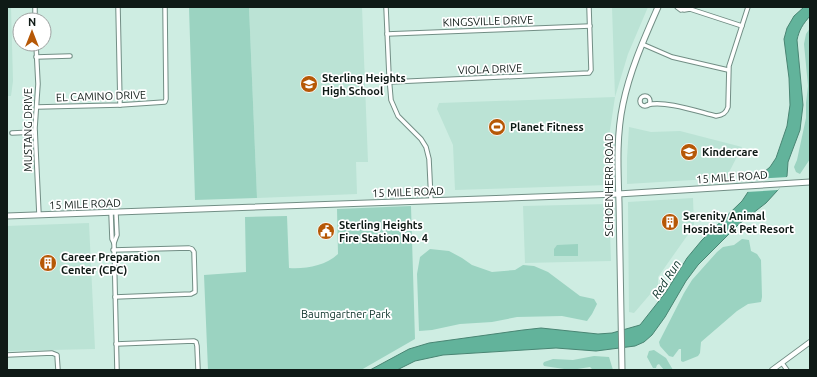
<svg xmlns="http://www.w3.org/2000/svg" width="817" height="377" viewBox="0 0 817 377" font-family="Ubuntu,sans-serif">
	<rect width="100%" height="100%" fill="#ceede2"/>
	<g fill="#bbe3d5">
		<polygon points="7,7 11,7 13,81 11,96 7,96"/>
		<polygon points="249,7 362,7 368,162 356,162 357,194 257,198"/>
		<polygon points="612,7 648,7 628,54 615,97 609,137 609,185 455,190 453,145 437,109 439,103 615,97"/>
		<polygon points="629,127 651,132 680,131 742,147 726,178 627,184 627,158"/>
		<polygon points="693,198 694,226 658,277 658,285 634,313 629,312 628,202"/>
		<polygon points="609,204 611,261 525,263 523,206"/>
		<polygon points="89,223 95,349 7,351 7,226"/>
	</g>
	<g fill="#9bd3c1">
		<polygon points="189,7 249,7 257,198 195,200"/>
		<polygon points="810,28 810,159 800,174 796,172 794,167 797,160 806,118 806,103 808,86 804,44 806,34"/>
		<path d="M 411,206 L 415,339 L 361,370 L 208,370 L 204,275 L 246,272 L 245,217 L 287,216 L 289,268 C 306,269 325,266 338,254 L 337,209 Z"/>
		<polygon points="742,239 749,240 751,251 757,254 761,260 762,297 761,302 748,304 737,311 701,342 700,353 698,356 683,362 681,361 681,349 679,349 673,357 669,356 660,346 659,342 684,293 692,280 717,252 723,247 734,245"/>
		<polygon points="578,244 578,256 554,256 554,249 557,245"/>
		<polygon points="430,249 449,251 462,258 472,265 492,272 515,270 523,265 534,266 548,272 580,296 594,299 597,304 592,314 587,321 562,316 517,317 492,322 460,324 432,330 419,331 417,274 420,257"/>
		<polygon points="654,350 666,358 673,370 664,370 659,364 657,365 656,368 653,368 647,357 649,351"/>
		<polygon points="594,356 609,357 613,370 593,370 590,367 571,370 544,366 543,364 544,362 553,359 573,360"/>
	</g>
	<path fill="#62b39b" stroke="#498573" d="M 804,7 L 810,7 L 810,16 C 803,24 799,30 797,40 L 803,105 L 800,130 L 788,162 L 787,176 L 777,191 L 766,203 L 739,224 L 698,265 L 686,281 L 665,317 L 652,335 L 644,342 L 635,346 L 596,351 L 556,348 L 443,355 L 415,361 L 397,370 L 370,370 L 409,349 L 429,343 L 523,330 L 541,328 L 598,334 L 612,333 L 640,325 L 666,292 L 687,258 L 702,240 L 742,201 L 758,177 L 770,167 L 776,158 L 787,126 L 790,105 L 789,78 L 784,39 L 787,28 L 794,16 Z"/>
	<polygon fill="#ceede2" points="788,177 778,190 746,192 755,179"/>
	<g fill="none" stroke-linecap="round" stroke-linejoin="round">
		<g stroke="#728e85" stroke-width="5.5">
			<g id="minor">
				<polyline points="35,7 35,20"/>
				<polyline points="118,7 120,105"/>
				<polyline points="386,7 389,76 391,100 398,116 421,139 426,147 429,159 431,201"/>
				<polyline points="677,7 681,10 684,9"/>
				<polyline points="684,10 690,9 742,26"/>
				<polyline points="387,34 590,26"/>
				<polyline points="36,44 38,84 35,128 39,215"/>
				<polyline points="642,44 672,57 728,70"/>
				<polyline points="36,57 70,56"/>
				<polyline points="390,82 589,73 591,70 589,7"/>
				<circle cx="645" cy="101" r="5"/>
				<path d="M 647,105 C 665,100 699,112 716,116 C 723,115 726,113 728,107 L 729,66 L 748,7"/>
				<polyline points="37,107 120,105 165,102 166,99 165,7"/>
				<polyline points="12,133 35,132"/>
				<polyline points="111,213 112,239 114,243 117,370"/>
				<polyline points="114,243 117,235 116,213"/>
				<polyline points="113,250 189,248 192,249 194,252 195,288 195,292 191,294 115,297"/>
				<polyline points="116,344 194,341 196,342 197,346 198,370"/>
				<polyline points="7,355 52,353 57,355 58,370"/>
				<polyline points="782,363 787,370"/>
			</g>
		</g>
		<g stroke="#728e85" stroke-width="6">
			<polyline id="tertiary" points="772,370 810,342"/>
		</g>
		<g stroke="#728e85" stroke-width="7">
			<g id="secondary">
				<polyline points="7,216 618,194 810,182"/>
				<path d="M 622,370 C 621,314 620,259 619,203 C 618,170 616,137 623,104 C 630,70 644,39 658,7"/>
			</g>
		</g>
		<use href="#minor" stroke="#fff" stroke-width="3.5"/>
		<use href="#tertiary" stroke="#fff" stroke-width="4.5"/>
		<use href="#secondary" stroke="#fff" stroke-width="5"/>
	</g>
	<defs>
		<g id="school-disc" transform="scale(0.9)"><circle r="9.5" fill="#b65806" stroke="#fff"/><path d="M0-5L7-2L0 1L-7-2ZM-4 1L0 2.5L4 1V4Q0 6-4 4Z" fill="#fff"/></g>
		<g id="stadium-disc" transform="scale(0.9)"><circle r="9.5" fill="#b65806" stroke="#fff"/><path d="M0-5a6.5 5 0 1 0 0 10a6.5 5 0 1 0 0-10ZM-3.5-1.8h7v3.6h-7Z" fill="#fff"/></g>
		<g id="building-disc" transform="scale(0.9)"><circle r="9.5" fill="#b65806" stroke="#fff"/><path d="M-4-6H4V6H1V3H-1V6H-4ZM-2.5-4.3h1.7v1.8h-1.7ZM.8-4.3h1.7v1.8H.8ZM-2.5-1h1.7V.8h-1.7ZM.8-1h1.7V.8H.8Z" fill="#fff"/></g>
		<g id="civic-disc" transform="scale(0.9)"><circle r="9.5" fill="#b65806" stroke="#fff"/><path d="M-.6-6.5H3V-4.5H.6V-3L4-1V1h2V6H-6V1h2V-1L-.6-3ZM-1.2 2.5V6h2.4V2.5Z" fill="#fff"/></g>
	</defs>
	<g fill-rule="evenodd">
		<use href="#school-disc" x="309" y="84"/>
		<use href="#stadium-disc" x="497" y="127"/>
		<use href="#school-disc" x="689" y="152"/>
		<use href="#building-disc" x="670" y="222"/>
		<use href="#civic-disc" x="326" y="231"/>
		<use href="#building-disc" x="48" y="263"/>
	</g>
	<g text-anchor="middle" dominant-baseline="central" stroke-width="3.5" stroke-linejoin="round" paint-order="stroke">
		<g font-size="11" fill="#0f1a16" stroke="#fff">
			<text transform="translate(488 21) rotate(-2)">KINGSVILLE DRIVE</text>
			<text transform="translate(490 69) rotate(-2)">VIOLA DRIVE</text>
			<text transform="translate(101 96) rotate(-2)">EL CAMINO DRIVE</text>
			<text transform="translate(28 130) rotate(-90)">MUSTANG DRIVE</text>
			<text transform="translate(732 177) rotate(-4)">15 MILE ROAD</text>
			<text transform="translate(609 185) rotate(-90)">SCHOENHERR ROAD</text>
			<text transform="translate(408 192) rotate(-2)">15 MILE ROAD</text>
			<text transform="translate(85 204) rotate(-2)">15 MILE ROAD</text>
		</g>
		<g font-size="11" font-weight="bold" fill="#0f1a16" stroke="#fff" text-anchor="start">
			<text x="322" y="78">Sterling Heights<tspan x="322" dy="13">High School</tspan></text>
			<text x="510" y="127">Planet Fitness</text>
			<text x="702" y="152">Kindercare</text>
			<text x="683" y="216">Serenity Animal<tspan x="683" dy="13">Hospital &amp; Pet Resort</tspan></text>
			<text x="339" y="225">Sterling Heights<tspan x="339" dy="13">Fire Station No. 4</tspan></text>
			<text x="61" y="257">Career Preparation<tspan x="61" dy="13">Center (CPC)</tspan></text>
		</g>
		<g font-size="11" fill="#0b3228" stroke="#fff">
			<text x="346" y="314">Baumgartner Park</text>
		</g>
		<g font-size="12" font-style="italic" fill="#0a3228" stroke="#fff">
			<text transform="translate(666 279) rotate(-57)">Red Run</text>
		</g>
	</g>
	<rect width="817" height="377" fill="none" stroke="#0f1a16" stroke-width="16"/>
	<g transform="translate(32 32)"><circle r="19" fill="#ffffff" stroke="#9fa3a2"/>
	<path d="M0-3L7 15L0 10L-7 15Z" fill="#b65806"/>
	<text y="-6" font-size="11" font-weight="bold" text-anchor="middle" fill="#0f1a16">N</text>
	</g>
</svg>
